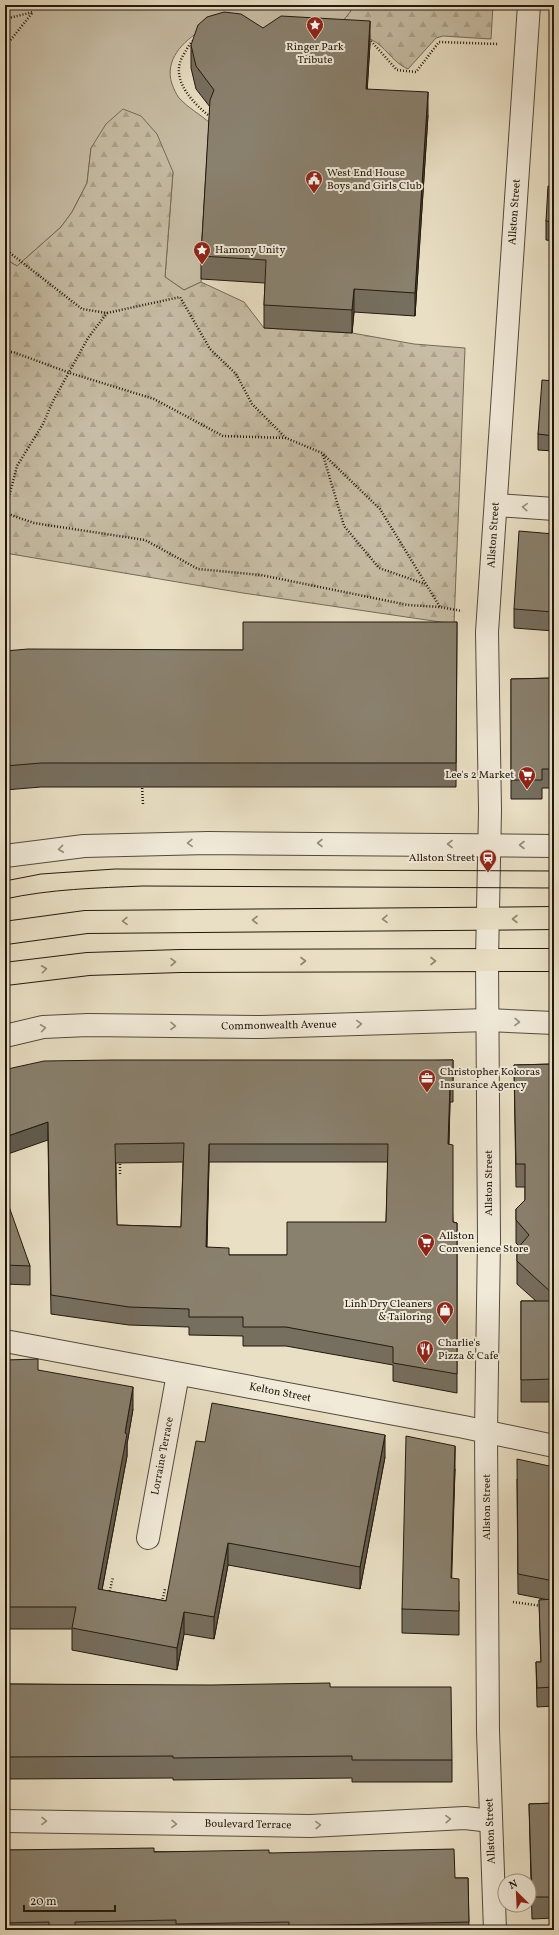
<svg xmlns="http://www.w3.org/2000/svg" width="559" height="1935" viewBox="0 0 559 1935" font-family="Vollkorn,serif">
	<defs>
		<pattern id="forest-firs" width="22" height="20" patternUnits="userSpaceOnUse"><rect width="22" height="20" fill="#c7bda5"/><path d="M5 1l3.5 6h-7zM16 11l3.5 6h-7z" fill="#aba28d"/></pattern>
	</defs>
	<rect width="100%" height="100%" fill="#e9dfc4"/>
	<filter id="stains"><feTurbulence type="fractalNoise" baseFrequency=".005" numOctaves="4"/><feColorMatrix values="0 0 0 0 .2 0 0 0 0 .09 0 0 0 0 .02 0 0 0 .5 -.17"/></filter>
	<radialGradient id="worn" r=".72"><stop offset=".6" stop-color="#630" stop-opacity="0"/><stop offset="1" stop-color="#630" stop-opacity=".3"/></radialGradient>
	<path fill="#c7bda5" stroke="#746b5a" d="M 5,5 L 350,5 L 351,11 L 334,32 L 202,30 C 183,41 164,60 172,84 C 174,89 176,94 179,98 C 188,108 200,114 210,123 L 201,282 L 184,290 L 165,277 L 173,172 L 91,148 L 87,183 L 72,212 L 61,227 L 17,266 L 5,259 Z"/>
	<g fill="url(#forest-firs)" stroke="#746b5a">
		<path d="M 350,5 L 493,5 L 491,39 L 443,36 L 436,38 L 408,69 C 394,63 388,51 377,43 C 365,34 347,34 334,32 L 351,11 Z"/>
		<polygon points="123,109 141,116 157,134 173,172 165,277 184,290 201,282 244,302 264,328 352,333 414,344 465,348 454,624 243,593 5,553 5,259 17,266 61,227 72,212 87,183 91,148 106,124"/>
	</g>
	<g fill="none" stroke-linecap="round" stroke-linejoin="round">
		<g stroke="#544a3c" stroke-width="24">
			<g id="minor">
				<polyline points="496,505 554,509"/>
				<polyline points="5,856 84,846 208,843 554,846"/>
				<polyline points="5,1036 43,1027 88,1025 261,1027 487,1020 554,1023"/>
				<polyline points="5,1341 464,1427 554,1446"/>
				<polyline points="148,1538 178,1374"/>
				<polyline points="5,1821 310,1826 465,1818 491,1821"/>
				<polyline points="495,1930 488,1731 486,1432 489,1240 487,960 490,810 487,632 529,5"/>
			</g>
		</g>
		<g stroke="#22190e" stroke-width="24">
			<g id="major">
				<polyline points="5,933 86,922 554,918"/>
				<polyline points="5,974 88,964 180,961 554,960"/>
			</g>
		</g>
		<g stroke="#22190e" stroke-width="2.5" stroke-dasharray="1 2" stroke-linecap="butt">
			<polyline points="5,19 33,12"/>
			<path d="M 193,41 C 189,44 187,49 184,54 C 169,77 190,100 208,115"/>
			<polyline points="368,41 371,41 397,70 416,72 439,42 498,44"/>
			<polyline points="5,47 33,12"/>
			<polyline points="5,249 82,309 107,313 180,297 210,349 236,374 252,404 286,438"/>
			<polyline points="5,352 13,352 70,373 154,399 223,436 286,438 322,453 380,509 440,607"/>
			<polyline points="323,455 344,526 379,568 425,584"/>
			<polyline points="5,512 17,466 43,424 53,401 88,338 107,313"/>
			<polyline points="5,513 34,523 145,540 198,569 261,575 408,605 440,607 462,611"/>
			<polyline points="142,785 143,805"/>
			<polyline points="120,1161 120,1176"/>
			<polyline points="109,1594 113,1577"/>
			<polyline points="162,1602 165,1589"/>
			<polyline points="513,1602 542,1606"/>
		</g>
		<use href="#minor" stroke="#f1ead9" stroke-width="22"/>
		<use href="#major" stroke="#e9dfc4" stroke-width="22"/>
		<g stroke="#22190e" stroke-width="1">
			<polyline points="5,881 41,874 115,869 554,871"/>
			<path d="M 5,899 C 50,889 97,888 143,886 L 554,888"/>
		</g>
	</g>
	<g fill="#766e5e" stroke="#22190e" fill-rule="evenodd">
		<rect x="553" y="5" width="1" height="10"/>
		<polygon points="263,28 370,43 367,89 428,115 415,316 354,312 352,333 264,328 264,305 265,283 201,279 201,256 210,107 196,89 191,68 191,45"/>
		<polygon points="554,186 554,241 546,240 546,221"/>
		<polygon points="554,381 554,451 538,450 538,434"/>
		<polygon points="554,534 554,631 514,628 514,609"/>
		<polygon points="457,622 456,787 41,787 5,790 5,651 243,650"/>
		<polygon points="554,678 554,788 542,788 542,799 511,799 511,679"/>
		<path d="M 453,1060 L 453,1102 L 450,1102 L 449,1144 L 453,1222 L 457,1223 L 457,1393 L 393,1381 L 393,1365 L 286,1346 L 243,1346 L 243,1336 L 189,1335 L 189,1327 L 129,1325 L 51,1314 L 48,1140 L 5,1071 ZM 183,1162 L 181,1227 L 117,1225 L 116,1163 ZM 209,1162 L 388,1162 L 386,1222 L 287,1255 L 229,1255 L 207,1247 Z"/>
		<polygon points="554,1064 554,1402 521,1402 521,1301 536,1301 517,1284 517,1249 519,1246 516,1243 516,1209 525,1200 525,1187 516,1187 514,1065"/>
		<polygon points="5,1208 30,1266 30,1285 5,1284"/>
		<polygon points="5,1360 38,1370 133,1409 127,1444 127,1456 102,1590 166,1601 205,1442 385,1457 360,1589 228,1565 214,1639 184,1634 177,1670 72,1650 72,1629 5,1629"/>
		<polygon points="554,1467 554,1706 537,1707 536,1662 541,1662 539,1600 549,1600 518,1594 517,1479"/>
		<polygon points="455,1469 451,1578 459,1602 459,1635 402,1633 402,1609"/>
		<polygon points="5,1684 330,1687 452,1760 452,1782 352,1782 352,1778 173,1780 173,1778 5,1779"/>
		<polygon points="554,1803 554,1918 532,1919 529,1804"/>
		<polygon points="5,1850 269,1853 455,1878 468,1878 469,1930 5,1930"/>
	</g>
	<g fill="#605a4c" stroke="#22190e">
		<polygon points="370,21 370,43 366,111 366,89"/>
		<polygon points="428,92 428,115 415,316 415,293"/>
		<polygon points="354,289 354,312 352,333 352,310"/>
		<polygon points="450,1084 450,1102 448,1163 448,1144"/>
		<polygon points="48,1122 48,1140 5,1155 5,1137"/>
		<polygon points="209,1144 209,1162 206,1266 206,1247"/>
		<polygon points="133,1387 133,1409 127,1444 127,1456 98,1611 98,1589 125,1433"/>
		<polygon points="385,1435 385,1457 360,1589 360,1567"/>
		<polygon points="455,1446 455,1469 451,1602 451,1578"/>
		<polygon points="228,1543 228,1565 214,1639 214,1617"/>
		<polygon points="184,1612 184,1634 177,1670 177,1648"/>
	</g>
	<g fill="#89806d" stroke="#22190e" fill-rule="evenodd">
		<polygon points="224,12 241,14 263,28 281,16 370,21 366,89 428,92 415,293 354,289 352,310 264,305 266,260 201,256 210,100 214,90 196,66 191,45 198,25 207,17"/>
		<polygon points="548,186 554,186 554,222 546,221"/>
		<polygon points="542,380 554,381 554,436 538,434"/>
		<polygon points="519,531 554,534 554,612 514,609"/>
		<polygon points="243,622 457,622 456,763 41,763 5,766 5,651 28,649 243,650"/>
		<polygon points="554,678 554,769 542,769 542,780 511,780 511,679"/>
		<path d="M 113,1060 L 453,1060 L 453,1084 L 450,1084 L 448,1144 L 453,1145 L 453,1222 L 457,1223 L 457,1374 L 393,1363 L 393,1347 L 286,1327 L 243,1327 L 243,1317 L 189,1317 L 189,1309 L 129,1307 L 51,1295 L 48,1122 L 5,1137 L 5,1071 L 12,1068 L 44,1061 ZM 184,1143 L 181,1227 L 117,1225 L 115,1144 ZM 209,1144 L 388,1144 L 386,1222 L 287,1222 L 287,1255 L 229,1255 L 229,1248 L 206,1247 Z"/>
		<polygon points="554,1064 554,1295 517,1261 517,1249 529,1235 516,1220 516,1209 525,1200 525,1164 516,1164 514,1065"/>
		<polygon points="6,1198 30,1266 5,1265 5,1208"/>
		<polygon points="521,1301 554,1301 554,1379 521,1380"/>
		<polygon points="38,1359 38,1370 133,1387 125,1433 127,1434 98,1589 166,1601 196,1441 205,1442 212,1403 385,1435 360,1567 228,1543 214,1617 184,1612 177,1648 72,1628 76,1607 5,1607 5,1360"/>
		<polygon points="406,1436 455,1446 451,1578 459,1579 459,1611 402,1609"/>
		<polygon points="517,1459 554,1467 554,1581 518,1574"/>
		<polygon points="554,1599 554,1687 537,1688 536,1662 541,1662 539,1600"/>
		<polygon points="330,1683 330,1687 451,1687 452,1760 352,1760 352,1756 173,1758 173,1756 5,1757 5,1684 211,1685"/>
		<polygon points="554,1803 554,1897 532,1897 529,1804"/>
		<polygon points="154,1848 154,1852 269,1850 269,1853 454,1849 455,1878 468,1878 469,1922 289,1926 289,1922 176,1924 176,1920 75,1922 75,1930 49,1930 49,1922 5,1923 5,1850"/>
	</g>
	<defs><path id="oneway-chevron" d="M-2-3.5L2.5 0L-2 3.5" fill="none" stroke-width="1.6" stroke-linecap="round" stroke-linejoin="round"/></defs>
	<g stroke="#948c7e">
		<use href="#oneway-chevron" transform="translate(525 507) rotate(-176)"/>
		<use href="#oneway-chevron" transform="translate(190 843) rotate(178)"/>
		<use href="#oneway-chevron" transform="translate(320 843) rotate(-180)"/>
		<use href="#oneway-chevron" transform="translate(450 844) rotate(-180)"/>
		<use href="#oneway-chevron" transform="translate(522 845) rotate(-180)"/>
		<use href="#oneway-chevron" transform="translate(61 849) rotate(174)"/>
		<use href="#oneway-chevron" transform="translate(517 1022) rotate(2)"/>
		<use href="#oneway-chevron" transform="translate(359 1024) rotate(-2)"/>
		<use href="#oneway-chevron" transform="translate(173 1026) rotate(1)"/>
		<use href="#oneway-chevron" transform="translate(43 1028) rotate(-8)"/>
		<use href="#oneway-chevron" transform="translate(448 1819) rotate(-3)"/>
		<use href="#oneway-chevron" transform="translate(44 1821) rotate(1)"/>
		<use href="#oneway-chevron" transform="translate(174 1824) rotate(1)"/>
		<use href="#oneway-chevron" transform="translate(318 1825) rotate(-3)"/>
	</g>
	<g stroke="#8f8672">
		<use href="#oneway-chevron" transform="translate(385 919) rotate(179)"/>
		<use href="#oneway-chevron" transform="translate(515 919) rotate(180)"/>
		<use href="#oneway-chevron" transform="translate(255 920) rotate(180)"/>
		<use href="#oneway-chevron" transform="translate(125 921) rotate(179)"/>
		<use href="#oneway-chevron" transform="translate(303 961)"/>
		<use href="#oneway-chevron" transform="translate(433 961)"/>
		<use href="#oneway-chevron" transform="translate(173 962) rotate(-1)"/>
		<use href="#oneway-chevron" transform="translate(44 969) rotate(-7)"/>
	</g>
	<defs>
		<g id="sight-pin" transform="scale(0.9)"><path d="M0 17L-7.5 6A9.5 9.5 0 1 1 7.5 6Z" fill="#8f2418" stroke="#f1ead9"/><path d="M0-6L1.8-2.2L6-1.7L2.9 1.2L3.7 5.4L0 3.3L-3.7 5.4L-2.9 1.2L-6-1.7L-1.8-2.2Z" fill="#fff"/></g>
		<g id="civic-pin" transform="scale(0.9)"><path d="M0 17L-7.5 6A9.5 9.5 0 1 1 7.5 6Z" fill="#8f2418" stroke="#f1ead9"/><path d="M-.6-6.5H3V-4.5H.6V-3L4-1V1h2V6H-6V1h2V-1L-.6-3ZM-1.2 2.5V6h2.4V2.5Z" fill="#fff"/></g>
		<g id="supermarket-pin" transform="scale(0.9)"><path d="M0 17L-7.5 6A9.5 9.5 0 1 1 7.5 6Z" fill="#8f2418" stroke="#f1ead9"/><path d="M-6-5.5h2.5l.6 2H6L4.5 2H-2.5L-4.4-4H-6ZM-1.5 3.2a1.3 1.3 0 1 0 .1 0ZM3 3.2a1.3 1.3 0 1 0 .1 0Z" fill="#fff"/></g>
		<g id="station-pin" transform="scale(0.9)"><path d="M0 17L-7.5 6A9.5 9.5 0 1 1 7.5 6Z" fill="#8f2418" stroke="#f1ead9"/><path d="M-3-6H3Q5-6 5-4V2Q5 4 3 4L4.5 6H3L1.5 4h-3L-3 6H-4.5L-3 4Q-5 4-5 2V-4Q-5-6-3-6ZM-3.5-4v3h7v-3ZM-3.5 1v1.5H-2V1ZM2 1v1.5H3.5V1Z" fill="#fff"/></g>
		<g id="office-pin" transform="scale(0.9)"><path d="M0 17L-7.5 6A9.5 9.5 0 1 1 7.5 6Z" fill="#8f2418" stroke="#f1ead9"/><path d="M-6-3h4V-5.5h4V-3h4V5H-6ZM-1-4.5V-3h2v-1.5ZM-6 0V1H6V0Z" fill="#fff"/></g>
		<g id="shop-pin" transform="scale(0.9)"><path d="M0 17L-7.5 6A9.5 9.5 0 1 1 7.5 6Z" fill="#8f2418" stroke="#f1ead9"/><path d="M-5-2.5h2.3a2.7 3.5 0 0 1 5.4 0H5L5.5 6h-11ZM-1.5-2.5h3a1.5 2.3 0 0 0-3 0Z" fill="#fff"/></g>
		<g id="restaurant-pin" transform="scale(0.9)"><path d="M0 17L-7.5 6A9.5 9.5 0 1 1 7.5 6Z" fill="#8f2418" stroke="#f1ead9"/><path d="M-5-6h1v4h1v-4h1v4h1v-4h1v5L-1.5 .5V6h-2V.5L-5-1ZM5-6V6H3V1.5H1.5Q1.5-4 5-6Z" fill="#fff"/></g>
	</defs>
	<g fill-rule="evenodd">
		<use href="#sight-pin" x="315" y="25"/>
		<use href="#civic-pin" x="314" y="179"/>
		<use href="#sight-pin" x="202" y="250"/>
		<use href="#supermarket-pin" x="527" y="775"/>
		<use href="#station-pin" x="488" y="858"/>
		<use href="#office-pin" x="427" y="1078"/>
		<use href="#supermarket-pin" x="426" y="1242"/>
		<use href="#shop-pin" x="445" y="1310"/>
		<use href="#restaurant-pin" x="425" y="1349"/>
	</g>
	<g text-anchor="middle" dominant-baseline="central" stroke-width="4" stroke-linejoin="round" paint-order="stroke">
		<g font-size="11" fill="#22190e" stroke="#f1ead9" text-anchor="start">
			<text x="315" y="47" text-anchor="middle">Ringer Park<tspan x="315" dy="13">Tribute</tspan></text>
			<text x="327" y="173">West End House<tspan x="327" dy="13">Boys and Girls Club</tspan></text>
			<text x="215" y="250">Hamony Unity</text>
			<text x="514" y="775" text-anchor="end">Lee's 2 Market</text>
			<text x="475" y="858" text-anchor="end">Allston Street</text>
			<text x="440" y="1072">Christopher Kokoras<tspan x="440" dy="13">Insurance Agency</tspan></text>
			<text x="439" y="1236">Allston<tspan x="439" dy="13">Convenience Store</tspan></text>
			<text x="432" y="1304" text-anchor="end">Linh Dry Cleaners<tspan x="432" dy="13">&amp; Tailoring</tspan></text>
			<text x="438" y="1343">Charlie's<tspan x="438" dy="13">Pizza &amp; Cafe</tspan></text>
		</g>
		<g font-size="11" fill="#22190e" stroke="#f1ead9">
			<text transform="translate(515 212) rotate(-86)">Allston Street</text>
			<text transform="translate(494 535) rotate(-86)">Allston Street</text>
			<text transform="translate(279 1026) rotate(-1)">Commonwealth Avenue</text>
			<text transform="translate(489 1183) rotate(-90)">Allston Street</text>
			<text transform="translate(280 1393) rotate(11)">Kelton Street</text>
			<text transform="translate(163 1456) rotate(-79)">Lorraine Terrace</text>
			<text transform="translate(487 1507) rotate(-90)">Allston Street</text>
			<text transform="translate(248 1825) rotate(1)">Boulevard Terrace</text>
			<text transform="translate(491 1831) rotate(-92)">Allston Street</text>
		</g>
	</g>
	<rect width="559" height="1935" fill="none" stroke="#e9dfc4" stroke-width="20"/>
	<rect x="6" y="6" width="547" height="1923" fill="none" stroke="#22190e" stroke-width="2"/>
	<rect x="10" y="10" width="539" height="1915" fill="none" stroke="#22190e"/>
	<g transform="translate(517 1893) rotate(336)"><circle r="19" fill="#f1ead9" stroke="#9e9688"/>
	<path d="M0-3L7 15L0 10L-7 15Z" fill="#8f2418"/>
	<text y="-6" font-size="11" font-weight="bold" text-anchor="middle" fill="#22190e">N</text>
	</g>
	<path d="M24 1905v6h91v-6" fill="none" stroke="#22190e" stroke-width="2"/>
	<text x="30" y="1905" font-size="12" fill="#22190e" stroke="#f1ead9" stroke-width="3" paint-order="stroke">20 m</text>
	<rect width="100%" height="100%" filter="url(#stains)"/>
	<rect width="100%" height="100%" fill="url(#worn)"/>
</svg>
